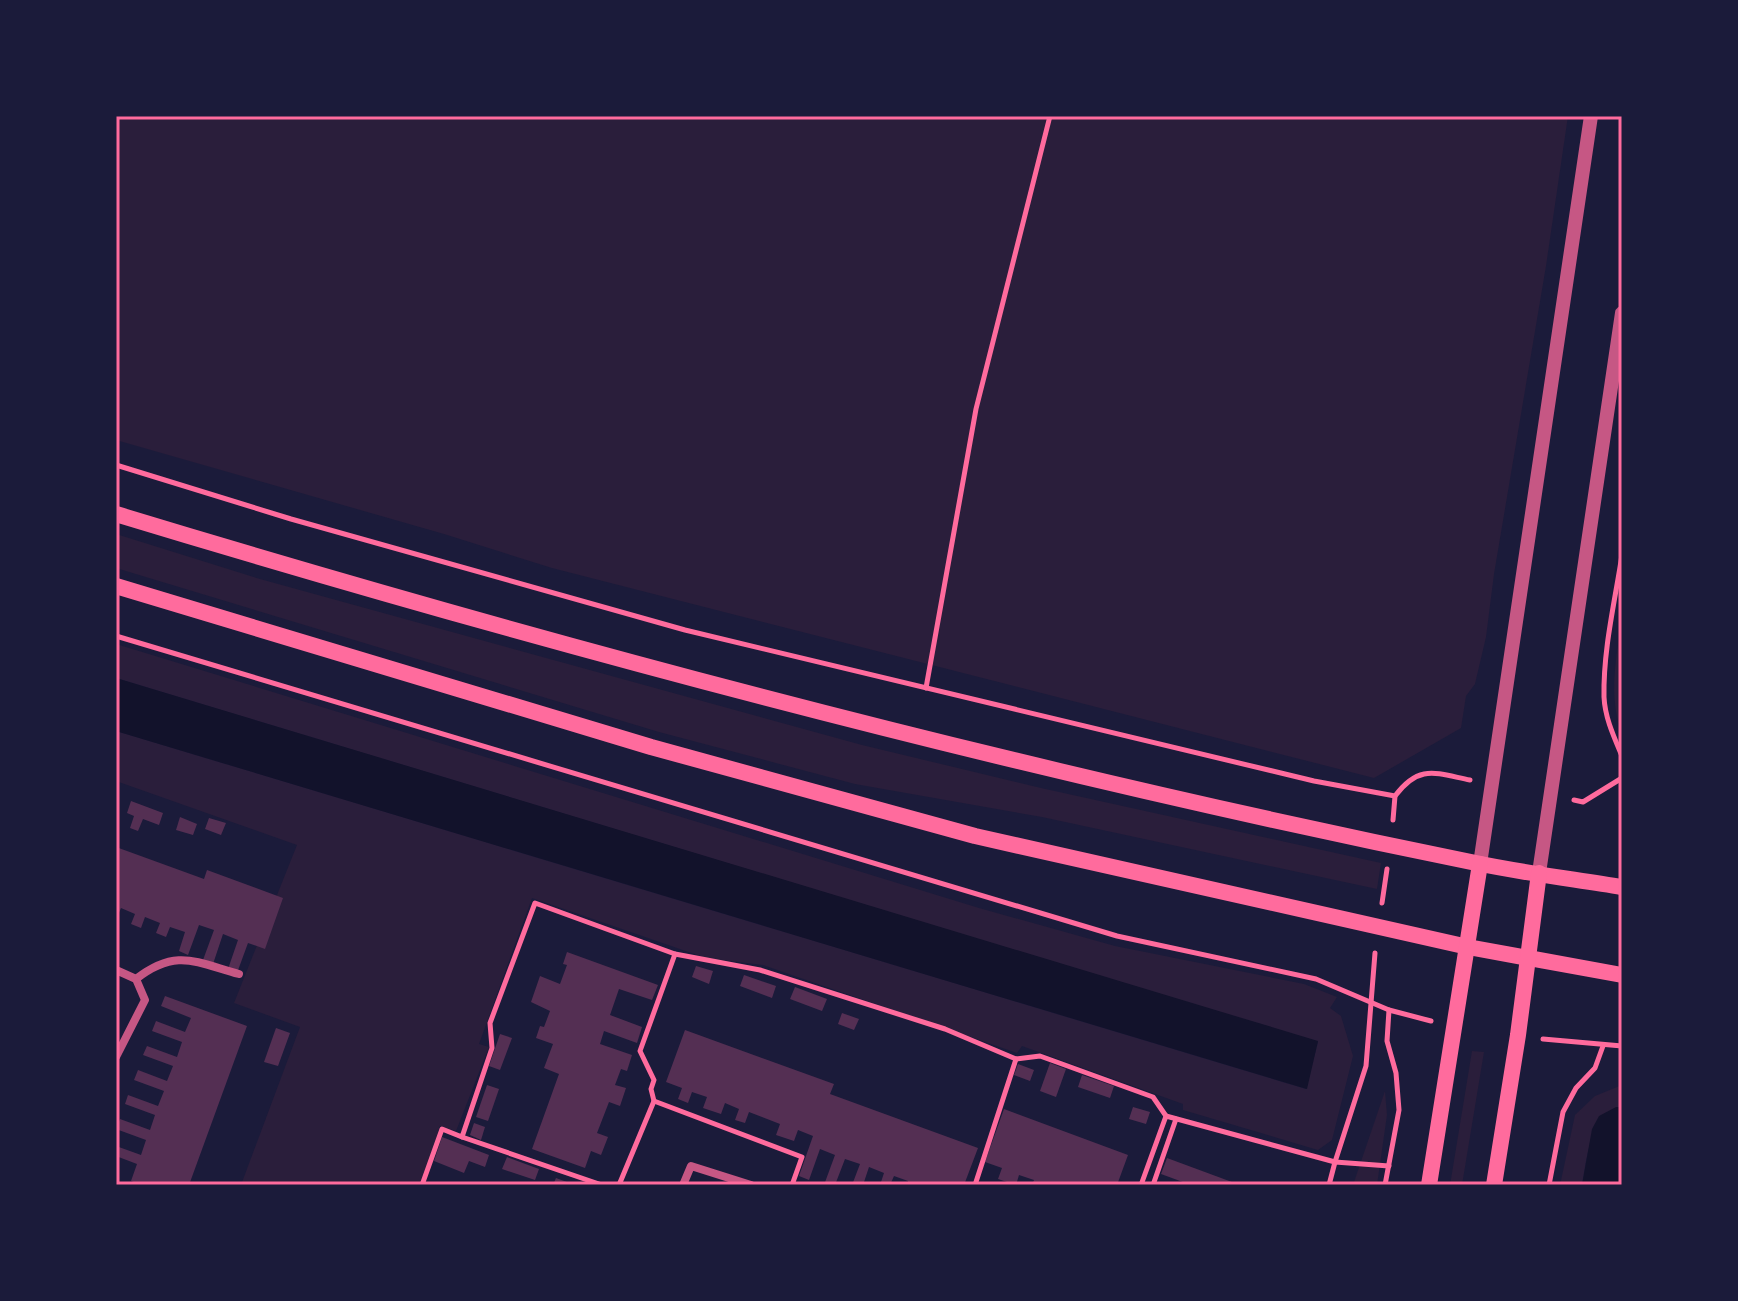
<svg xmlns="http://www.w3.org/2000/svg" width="1738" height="1301" viewBox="0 0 1738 1301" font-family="Inter,sans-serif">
	<rect width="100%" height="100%" fill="#1b1b3a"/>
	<g fill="#2a1e3b">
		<polygon points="116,116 1568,116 1546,266 1494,574 1486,637 1475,684 1466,696 1461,728 1374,778 552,568 444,534 116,440"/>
		<polygon points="116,534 260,579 862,745 1041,788 1381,863 1377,889 1042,817 855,784 659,732 116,568"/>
		<path d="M 1622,620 L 1622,733 C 1608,697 1616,657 1622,620 Z"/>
		<polygon points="116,644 979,908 1115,946 1304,984 1337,997 1330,1008 1341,1016 1353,1056 1332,1140 1318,1150 1183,1110 1183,1104 1022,1046 1017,1053 763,965 706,958 532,898 479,1044 489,1047 456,1131 440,1126 422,1185 241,1185 300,1027 234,1003 297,845 116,781 116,731 1306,1089 1318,1042 116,678"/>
		<polygon points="1472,1051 1484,1052 1462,1185 1450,1185"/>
		<path d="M 1622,1085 L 1622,1107 C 1590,1111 1587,1160 1582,1185 L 1560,1185 L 1575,1115 L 1595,1096 Z"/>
		<polygon points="1385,1091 1387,1115 1377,1185 1353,1185"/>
	</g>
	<g fill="#12122b">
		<polygon points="116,678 1318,1041 1307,1089 116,731"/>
		<polygon points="1616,1107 1622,1107 1622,1185 1582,1185 1592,1129 1599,1116"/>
	</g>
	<g fill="#542f53">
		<polygon points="131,801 163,813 159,825 143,819 138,831 130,828 134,816 127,813"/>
		<polygon points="180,817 197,824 193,835 176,830"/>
		<polygon points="209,818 226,823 221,835 205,829"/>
		<polygon points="116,847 204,879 207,870 283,898 265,949 248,943 237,973 228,969 238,940 223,934 213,964 203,960 214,930 199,925 188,955 179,951 185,932 170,927 166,937 156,933 160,923 145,917 141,928 131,924 135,914 121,908 116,920"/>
		<polygon points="567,952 658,985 652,1000 619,989 610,1015 642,1027 637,1043 604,1031 600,1044 632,1055 627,1071 621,1069 615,1085 626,1088 620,1106 609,1102 597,1133 608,1137 601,1155 591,1151 585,1168 532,1149 559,1074 544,1068 553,1044 536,1038 540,1026 544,1027 550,1011 531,1002 540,976 560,984 567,965 563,964"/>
		<polygon points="696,966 713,971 709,984 692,977"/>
		<polygon points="744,975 776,986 772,998 740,986"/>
		<polygon points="795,987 827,999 822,1011 790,999"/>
		<polygon points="165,996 247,1026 189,1185 141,1185 131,1181 137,1164 116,1156 116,1146 141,1155 146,1140 116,1129 120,1119 150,1130 155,1115 125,1104 128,1095 158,1106 164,1091 134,1080 138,1070 167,1081 173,1066 143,1055 147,1046 177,1057 182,1042 152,1031 156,1021 185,1032 191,1018 161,1006"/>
		<polygon points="842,1013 859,1019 854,1030 838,1024"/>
		<polygon points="276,1028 290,1033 278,1066 264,1062"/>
		<polygon points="685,1030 834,1084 830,1094 978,1148 964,1185 907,1185 908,1181 894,1176 890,1185 880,1185 884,1173 869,1167 863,1185 852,1185 860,1164 845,1159 835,1185 824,1185 835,1155 820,1149 809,1180 799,1176 813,1136 798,1130 794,1141 776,1135 780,1124 749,1112 745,1123 735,1120 739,1109 725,1103 721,1114 703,1108 707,1097 692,1092 688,1103 678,1099 682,1088 666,1082"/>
		<polygon points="500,1034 512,1038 500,1070 489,1066"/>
		<polygon points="1050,1063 1066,1069 1056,1097 1040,1091"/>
		<polygon points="1018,1064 1034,1070 1030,1081 1014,1075"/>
		<polygon points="1082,1075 1114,1086 1110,1098 1078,1087"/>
		<polygon points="487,1085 499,1089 488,1121 476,1117"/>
		<polygon points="1133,1107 1150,1112 1146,1124 1129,1119"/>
		<polygon points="1004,1109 1128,1155 1117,1185 1032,1185 1034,1180 1019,1175 1016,1185 998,1179 1002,1168 985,1162"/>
		<polygon points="474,1123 485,1127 481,1140 470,1135"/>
		<polygon points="442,1137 489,1155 485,1167 469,1161 464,1173 434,1161"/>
		<polygon points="507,1157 539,1169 535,1180 502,1169"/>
		<polygon points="1167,1158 1240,1185 1191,1185 1161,1174"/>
		<polygon points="556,1178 575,1185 553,1185"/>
	</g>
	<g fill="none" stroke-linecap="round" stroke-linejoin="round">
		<g stroke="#ff6b9d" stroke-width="5">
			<path d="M 116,465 L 291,519 L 685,630 L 1314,781 L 1395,796 C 1419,764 1435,773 1470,780"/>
			<path d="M 1622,555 C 1615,601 1603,650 1604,697 C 1605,718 1614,737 1622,756"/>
			<polyline points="116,636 1117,936 1316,979 1389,1010 1431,1021"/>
			<polyline points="926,688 976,409 1050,116"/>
			<polyline points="1574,800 1583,802 1622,778"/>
			<polyline points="1393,820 1395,796"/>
			<polyline points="1382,903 1387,869"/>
			<polyline points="675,954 640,1051 654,1080 651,1089 654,1101 802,1157 792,1185"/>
			<polyline points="1543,1039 1622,1046"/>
			<polyline points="462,1137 602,1185"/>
			<polyline points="422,1185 442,1129 462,1137 492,1048 490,1023 535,903 675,954 760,970 945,1029 1016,1059 1040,1056 1153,1097 1166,1116"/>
			<polyline points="619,1185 654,1101"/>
			<polyline points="975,1185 1016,1059"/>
			<polyline points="1141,1185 1166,1116 1335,1162 1366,1066 1375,953"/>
			<polyline points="1153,1185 1176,1119"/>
			<polyline points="1329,1185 1335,1162 1389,1166"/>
			<polyline points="1385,1185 1399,1110 1396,1073 1387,1041 1389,1010"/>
			<polyline points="1549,1185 1563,1112 1576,1088 1595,1068 1603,1046"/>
		</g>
		<g stroke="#c65784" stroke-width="8">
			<polyline points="116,970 136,979 145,1000 116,1057"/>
			<path d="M 136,979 C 176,948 195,962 239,974"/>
			<polyline points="683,1185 691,1166 751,1185"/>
		</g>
		<g stroke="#c65784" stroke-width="14">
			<polyline points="1480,864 1591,116"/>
			<polyline points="1539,873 1622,313"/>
		</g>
		<g stroke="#ff6b9d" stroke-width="16">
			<path d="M 116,514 C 564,650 1017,770 1476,863 C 1524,873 1573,879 1622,887"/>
			<polyline points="116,586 651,747 975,836 1468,947 1622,975"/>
			<polyline points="1429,1185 1480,864"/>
			<polyline points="1494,1185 1518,1035 1539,873"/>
		</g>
	</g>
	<rect width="1738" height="1301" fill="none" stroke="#1b1b3a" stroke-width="236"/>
	<rect x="118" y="118" width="1502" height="1065" fill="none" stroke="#ff6b9d" stroke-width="3"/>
</svg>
